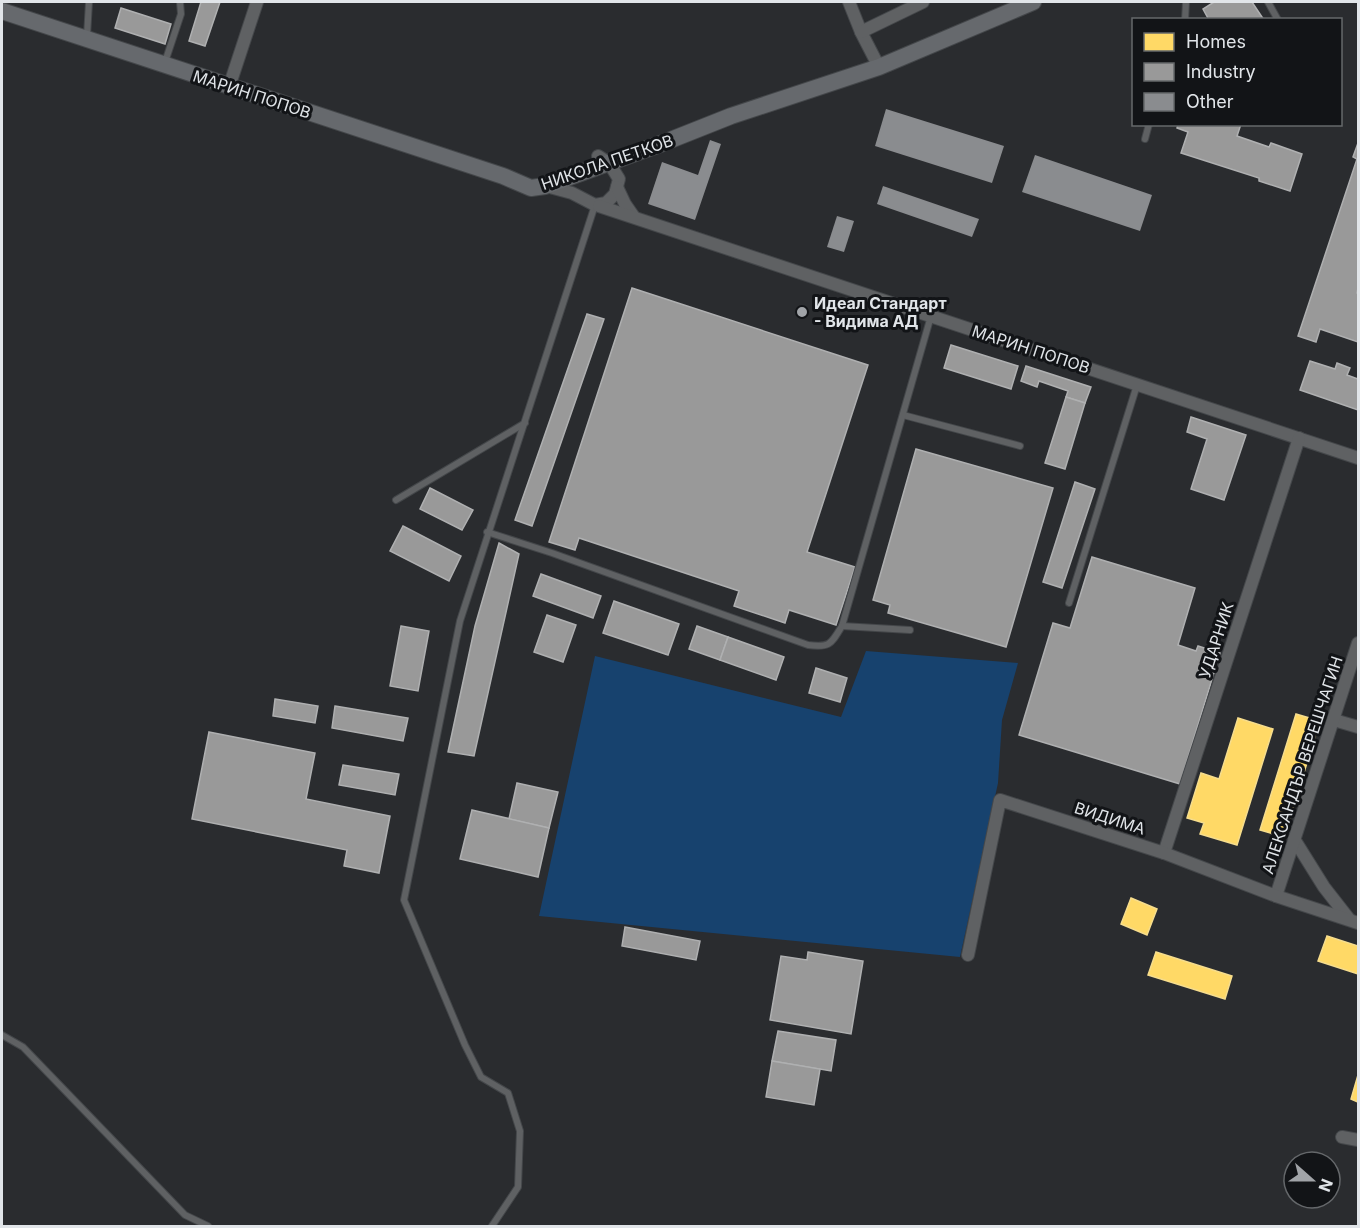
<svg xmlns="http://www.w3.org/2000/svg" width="1360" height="1228" viewBox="0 0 1360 1228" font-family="Inter,sans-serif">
	<rect width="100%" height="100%" fill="#2a2c2f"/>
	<polygon fill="#17426e" points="866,651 1018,663 1002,720 998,783 960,957 539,916 595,656 841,717"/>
	<g fill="#ffd966" stroke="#f6dd8d" stroke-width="1.5">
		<polygon points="1296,714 1320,721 1284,837 1260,830"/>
		<polygon points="1238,718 1273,729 1237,845 1200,834 1204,823 1187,818 1201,773 1219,779"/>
		<polygon points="1131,898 1157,909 1147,935 1121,924"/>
		<polygon points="1327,936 1358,946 1358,974 1318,961"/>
		<polygon points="1156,952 1232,976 1225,999 1148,975"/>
		<polygon points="1358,1075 1358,1102 1351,1099"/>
	</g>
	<g fill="#999" stroke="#afb0b1" stroke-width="1.5">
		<polygon points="201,2 220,2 205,46 189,41"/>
		<polygon points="1214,2 1252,2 1264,20 1209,20 1203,9"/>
		<polygon points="121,8 171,24 165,44 115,28"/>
		<polygon points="1178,124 1241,124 1237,136 1269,147 1271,143 1302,154 1290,191 1259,181 1259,178 1181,153 1188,132 1177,128"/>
		<polygon points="1358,143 1358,288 1357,293 1358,294 1358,342 1320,329 1316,342 1298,336 1357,159 1353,157"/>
		<polygon points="632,288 868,365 807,552 855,567 836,625 789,610 785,623 734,606 739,591 579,538 575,550 549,542"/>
		<polygon points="587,314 604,319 532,526 515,520"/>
		<polygon points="951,345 1018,366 1011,389 944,368"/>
		<polygon points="1310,361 1335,369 1337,363 1350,368 1347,375 1358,379 1358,410 1300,390"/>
		<polygon points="1026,366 1091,387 1085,403 1066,397 1068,391 1039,381 1037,387 1021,381"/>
		<polygon points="1066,397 1085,403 1065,469 1045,463"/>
		<polygon points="1191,417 1246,435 1224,500 1191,489 1207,439 1187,432"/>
		<polygon points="916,449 1053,488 1006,647 888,613 890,605 873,600"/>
		<polygon points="1075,482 1095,489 1062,588 1043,582"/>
		<polygon points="430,488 473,510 462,530 420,509"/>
		<polygon points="403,526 461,556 449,581 390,551"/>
		<polygon points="499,543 519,554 474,756 448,752 475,626"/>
		<polygon points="1092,557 1195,588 1178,645 1196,651 1198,646 1220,653 1180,784 1019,735 1053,623 1070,628"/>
		<polygon points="541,574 601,596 593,618 533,596"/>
		<polygon points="614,601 679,624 668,655 603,633"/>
		<polygon points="547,615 576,625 563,662 534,652"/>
		<polygon points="401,626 429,631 418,691 390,686"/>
		<polygon points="697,626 728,637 720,660 689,649"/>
		<polygon points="728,637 784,657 776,680 720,660"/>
		<polygon points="816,668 847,678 840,702 809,693"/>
		<polygon points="275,699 318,706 315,723 273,716"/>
		<polygon points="335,706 408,718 403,741 332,728"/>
		<polygon points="209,732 315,753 306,799 390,816 379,873 344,866 347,850 192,819"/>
		<polygon points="343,765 399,774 395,795 339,785"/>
		<polygon points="517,783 558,792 549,828 509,819"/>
		<polygon points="472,810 549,828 538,877 460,859"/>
		<polygon points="625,927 700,941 696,960 622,946"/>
		<polygon points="808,952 863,961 851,1034 770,1020 781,956 807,960"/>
		<polygon points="778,1031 836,1040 831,1071 772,1061"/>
		<polygon points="772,1061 820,1069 814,1105 766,1097"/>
	</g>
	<g fill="#8a8c8f">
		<polygon points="886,109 1004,146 992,183 875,146"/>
		<polygon points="710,140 721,144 695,220 648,204 662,162 698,175"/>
		<polygon points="1035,155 1152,195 1140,231 1022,192"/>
		<polygon points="883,186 979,219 972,237 877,204"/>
		<polygon points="837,216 854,221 844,252 827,247"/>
	</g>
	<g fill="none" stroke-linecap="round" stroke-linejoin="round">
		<g stroke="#44474a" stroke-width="8">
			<g id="lane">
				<polyline points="1268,2 1278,20"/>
				<polyline points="1185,20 1186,2"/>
				<polyline points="87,36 89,2"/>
				<polyline points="165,62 181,14 180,2"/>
				<polyline points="1145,139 1149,124"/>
				<polyline points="903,415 1020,446"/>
				<polyline points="396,500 525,423"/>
				<path d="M 487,532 L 552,553 L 808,645 C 830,648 831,644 842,626 L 931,316"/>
				<polyline points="1069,603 1137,385"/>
				<polyline points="842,626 910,630"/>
				<polyline points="2,1035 23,1047 185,1215 208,1226"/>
				<polyline points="492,1226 518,1187 520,1131 508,1093 481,1077 465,1045 404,900 460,621 595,205"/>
			</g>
		</g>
		<g stroke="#44474a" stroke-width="14">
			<g id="street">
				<polyline points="849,2 861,32 879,67"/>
				<polyline points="861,32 923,2"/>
				<polyline points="229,87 257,2"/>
				<polyline points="546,186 572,193 595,205 606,203 615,194 619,179 609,163 598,156"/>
				<polyline points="617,187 625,204 634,217"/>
				<polyline points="599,206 1358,458"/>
				<polyline points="1334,720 1358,727"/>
				<polyline points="1294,839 1324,887 1349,919"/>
				<polyline points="1164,853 1299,438"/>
				<polyline points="1276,896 1358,643"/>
				<polyline points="968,955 1000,800 1164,853 1276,896 1358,923"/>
				<polyline points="1342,1137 1358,1140"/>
			</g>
		</g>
		<g stroke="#44474a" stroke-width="18">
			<polyline id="secondary" points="2,11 503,176 531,188 545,186 663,143 731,116 879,67 1033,2"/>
		</g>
		<use href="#lane" stroke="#5f6163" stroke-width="6"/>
		<use href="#street" stroke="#5f6163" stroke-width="12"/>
		<use href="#secondary" stroke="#66696d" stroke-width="16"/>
	</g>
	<circle fill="#a1a4a8" stroke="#121417" stroke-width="2" cx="802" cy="312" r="6"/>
	<g text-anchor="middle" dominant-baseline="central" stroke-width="6" stroke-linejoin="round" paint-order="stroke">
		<g font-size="16" fill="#e1e5e9" stroke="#121417">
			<text transform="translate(252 94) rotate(18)">МАРИН ПОПОВ</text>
			<text transform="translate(607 162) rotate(-19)">НИКОЛА ПЕТКОВ</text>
			<text transform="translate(1031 349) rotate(18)">МАРИН ПОПОВ</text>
			<text transform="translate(1216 640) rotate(-72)">УДАРНИК</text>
			<text transform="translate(1302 765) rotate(-72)">АЛЕКСАНДЪР ВЕРЕШЧАГИН</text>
			<text transform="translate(1110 818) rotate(18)">ВИДИМА</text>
		</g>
		<g font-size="16" font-weight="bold" fill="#e1e5e9" stroke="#121417" text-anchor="start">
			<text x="814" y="303">Идеал Стандарт<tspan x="814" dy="18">- Видима АД</tspan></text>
		</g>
	</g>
	<rect width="1360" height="1228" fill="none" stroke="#e1e5e9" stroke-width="6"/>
	<rect x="1132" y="18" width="210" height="108" fill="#121417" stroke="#65686b" stroke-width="1.5"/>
	<rect x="1144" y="33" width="30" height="18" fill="#ffd966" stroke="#65686b" stroke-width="1.5"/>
	<text x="1186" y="48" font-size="18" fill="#e1e5e9">Homes</text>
	<rect x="1144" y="63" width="30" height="18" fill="#999999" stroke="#65686b" stroke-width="1.5"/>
	<text x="1186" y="78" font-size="18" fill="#e1e5e9">Industry</text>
	<rect x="1144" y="93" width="30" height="18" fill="#8a8c8f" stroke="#65686b" stroke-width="1.5"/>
	<text x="1186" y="108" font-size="18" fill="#e1e5e9">Other</text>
	<g transform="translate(1312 1180) rotate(111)"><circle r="28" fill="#121417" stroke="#65686b" stroke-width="1.5"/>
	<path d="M0-4.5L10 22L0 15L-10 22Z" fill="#a1a4a8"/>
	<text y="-9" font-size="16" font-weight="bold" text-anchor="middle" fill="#e1e5e9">N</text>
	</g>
</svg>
